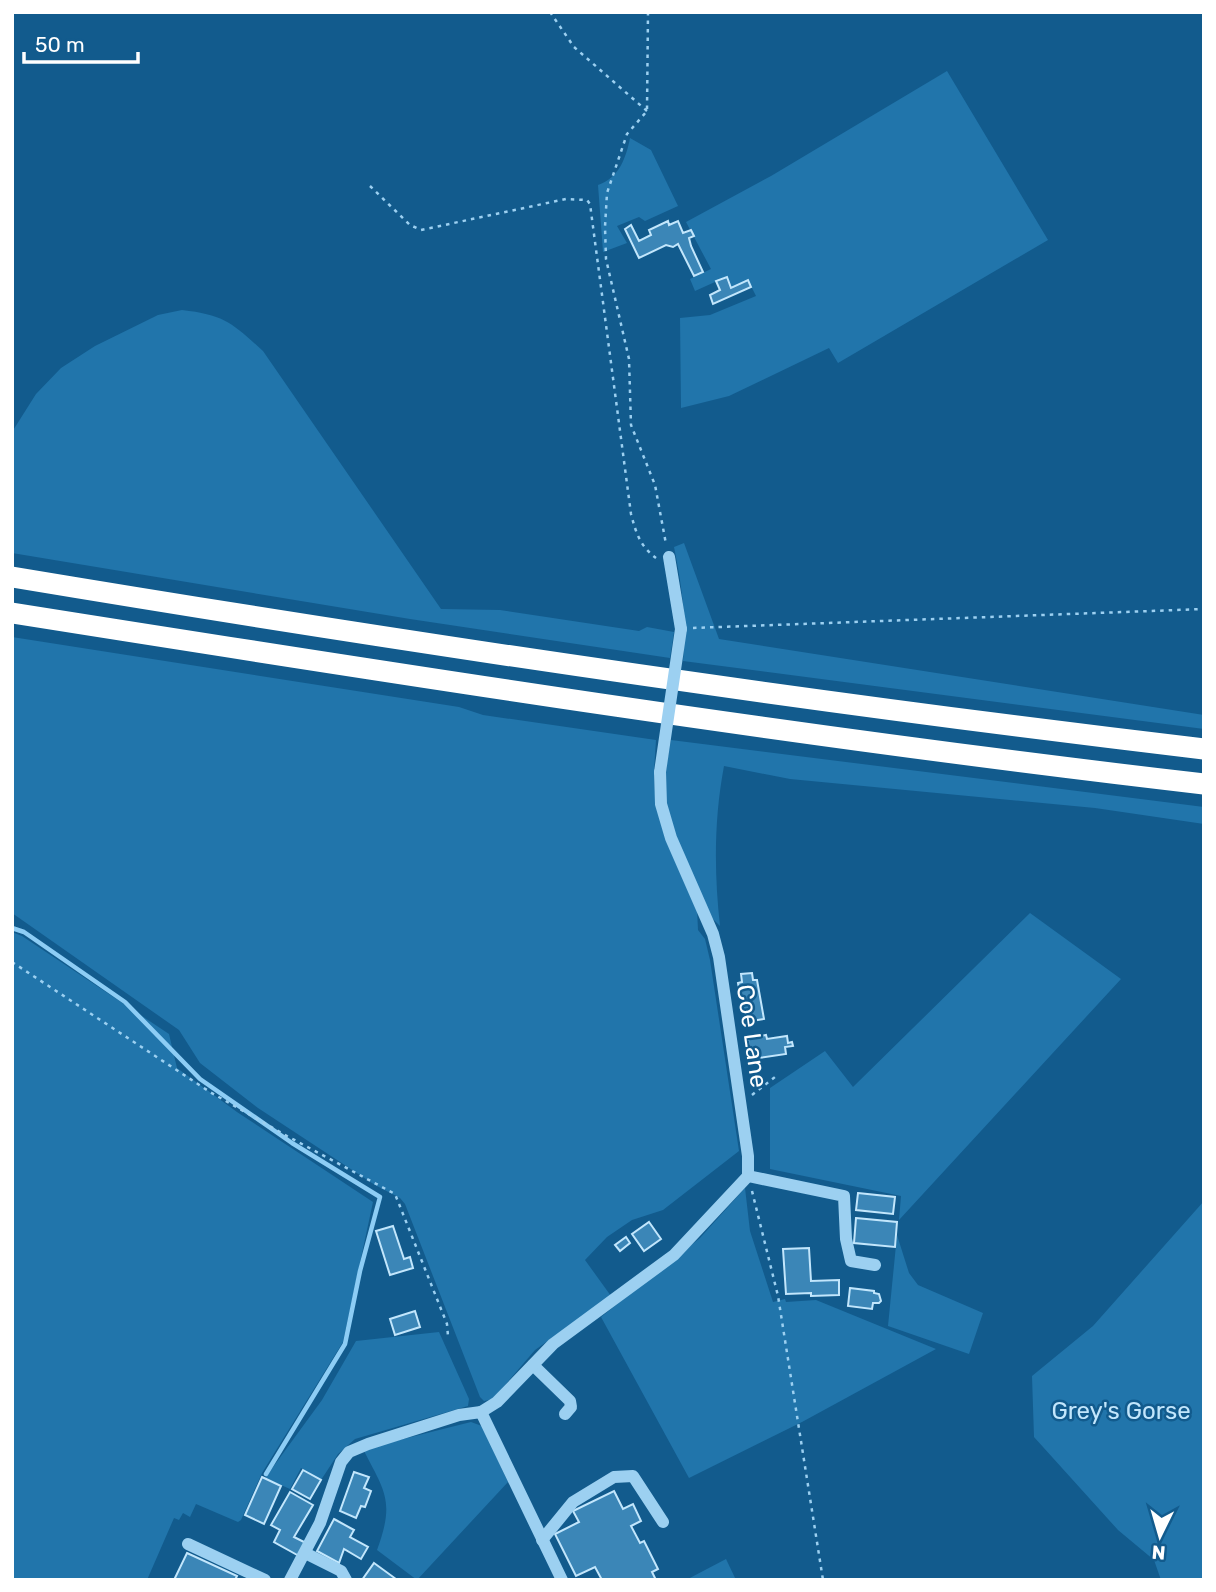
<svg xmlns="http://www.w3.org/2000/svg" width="1216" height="1592" viewBox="0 0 1216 1592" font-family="Rubik,sans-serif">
	<rect width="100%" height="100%" fill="#125b8d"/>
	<g fill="#2175ab">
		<polygon points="947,71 1048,240 838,363 829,348 729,396 681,408 680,318 710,315 756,296 748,280 731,288 726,277 695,291 690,279 711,269 686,222 771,176"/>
		<path d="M 630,138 L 651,150 L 678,206 L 645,221 L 639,217 L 617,226 L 627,243 L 603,252 L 598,185 C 619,178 626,158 630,138 Z"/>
		<path d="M 182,310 C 225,315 232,323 263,351 L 441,609 L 500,610 L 639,631 L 647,627 L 674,632 L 670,658 L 410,619 L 12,553 L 12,432 L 36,394 L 61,368 L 95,346 L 158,315 Z"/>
		<path d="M 684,543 L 719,639 L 1204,715 L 1204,729 L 683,661 C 687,622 682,586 674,547 Z"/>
		<polygon points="12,637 459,707 483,715 656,740 654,771 655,794 697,909 698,930 705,939 710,960 739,1151 663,1210 632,1220 607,1237 585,1260 611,1296 535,1350 493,1399 484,1401 480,1397 405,1204 400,1198 375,1185 258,1108 200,1063 179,1030 12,913"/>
		<path d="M 671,740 L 1204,807 L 1204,824 L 1095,808 L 790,779 L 724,766 C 714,819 714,872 720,926 L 713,919 C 697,885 670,841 665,804 C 663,782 667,761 671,740 Z"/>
		<polygon points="1030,913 1121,979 899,1220 901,1196 770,1169 770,1088 825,1051 853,1087"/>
		<polygon points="12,932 22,936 169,1034 177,1068 237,1112 373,1202 343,1342 262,1473 241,1520 238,1522 196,1504 190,1517 183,1513 179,1520 174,1518 147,1580 12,1580"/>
		<polygon points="745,1188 750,1231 773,1302 785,1299 786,1302 816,1300 936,1349 802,1422 689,1478 601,1317 700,1238"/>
		<polygon points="1204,1201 1204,1580 1161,1580 1154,1560 1118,1530 1034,1437 1032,1376 1093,1326"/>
		<polygon points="897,1235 909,1273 918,1285 983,1313 969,1354 888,1326"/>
		<polygon points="439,1332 469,1399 468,1406 355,1439 338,1454 321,1480 301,1468 290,1489 265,1478 322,1400 356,1341"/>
		<path d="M 471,1422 L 482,1426 L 508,1482 L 417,1580 L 377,1550 C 395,1501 385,1492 363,1449 Z"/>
		<polygon points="726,1559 736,1580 686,1580"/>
	</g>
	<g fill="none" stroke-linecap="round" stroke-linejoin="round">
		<polyline stroke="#8dcdf5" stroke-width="4.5" points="12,928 24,932 125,1002 200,1079 292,1143 380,1197 360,1271 345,1344 266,1474"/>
	</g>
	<g fill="#3b86b7" stroke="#c2e6fc" stroke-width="2">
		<polygon points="668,221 669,225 678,221 683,233 691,230 694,236 689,238 691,246 703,272 694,276 678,244 673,247 666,245 639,258 625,229 631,225 639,241 651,235 649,230"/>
		<polygon points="727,277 731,288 748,280 751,287 713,304 710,295 720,290 716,281"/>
		<polygon points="752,973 753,980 757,980 764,1019 745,1022 738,983 742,982 741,974"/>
		<polygon points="766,1035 767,1039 787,1036 788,1043 792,1042 793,1046 785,1047 786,1054 751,1059 748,1038"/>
		<polygon points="858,1193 895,1197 893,1214 856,1210"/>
		<polygon points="856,1218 897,1222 895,1247 854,1243"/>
		<polygon points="649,1222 661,1239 644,1251 632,1234"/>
		<polygon points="393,1226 404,1259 410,1257 413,1268 390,1275 376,1231"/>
		<polygon points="626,1237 630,1243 620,1251 615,1245"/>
		<polygon points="809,1248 811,1281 839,1280 839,1295 811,1296 811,1293 786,1294 783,1249"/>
		<polygon points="850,1288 874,1291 874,1293 879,1294 881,1301 879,1303 873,1303 872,1309 848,1306"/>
		<polygon points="415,1311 420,1327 395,1335 390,1319"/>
		<polygon points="303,1470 321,1480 310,1499 292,1489"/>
		<polygon points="354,1472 369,1477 364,1488 371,1491 365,1507 361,1506 356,1518 340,1511"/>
		<polygon points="262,1477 281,1486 264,1524 245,1515"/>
		<polygon points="614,1491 623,1509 633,1504 641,1521 631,1526 640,1543 644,1541 658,1569 652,1572 656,1580 602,1580 595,1567 576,1576 555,1534 579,1522 573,1511"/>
		<polygon points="290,1492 313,1505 294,1537 306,1543 299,1556 274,1542 280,1530 271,1525"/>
		<polygon points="334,1519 354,1530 350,1537 368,1547 361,1559 344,1549 339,1563 317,1551"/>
		<polygon points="187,1553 237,1576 235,1580 174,1580"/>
		<polygon points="374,1563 396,1579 395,1580 362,1580"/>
	</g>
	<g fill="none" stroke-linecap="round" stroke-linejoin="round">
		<g stroke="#9cd0f1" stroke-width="2.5" stroke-dasharray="3.5 5" stroke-linecap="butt">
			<polyline points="550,12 574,47 647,111"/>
			<polyline points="648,12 647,111 627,134 607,193 605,227 606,259 629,359 631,425 655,485 666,544"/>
			<path d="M 370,186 L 410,225 L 421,230 L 566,199 L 587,200 L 590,204 L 631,514 C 636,533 640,546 656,558"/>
			<polyline points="693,628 1204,609"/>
			<polyline points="12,962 210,1092 287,1136 395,1194 447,1324 448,1336"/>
			<polyline points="752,1095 775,1077"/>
			<polyline points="752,1191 778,1296 823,1580"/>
		</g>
		<g stroke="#9cd0f1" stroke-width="12">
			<polyline points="669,557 681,629"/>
			<polyline points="748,1176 844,1196 846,1239 851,1261 875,1265"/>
			<polyline points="533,1365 570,1401 571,1407 565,1414"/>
			<polyline points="481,1412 562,1580"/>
			<polyline points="542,1540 573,1502 614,1477 633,1476 663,1522"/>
			<polyline points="188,1544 265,1580"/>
			<polyline points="305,1553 341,1571 346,1580"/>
			<polyline points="290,1580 320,1523 341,1462 349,1452 368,1444 459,1415 481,1412 497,1402 553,1344 674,1255 748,1176 748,1156 719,957 713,934 671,838 661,804 660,772"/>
		</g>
		<g stroke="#fff" stroke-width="21">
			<path d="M 12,577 C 408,643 805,702 1204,749"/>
			<path d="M 12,613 C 409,676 805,738 1204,784"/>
		</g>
		<polyline stroke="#9cd0f1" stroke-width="12" points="660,772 681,629"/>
	</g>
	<g text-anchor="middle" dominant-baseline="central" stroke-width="5" stroke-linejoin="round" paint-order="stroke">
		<g font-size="24" fill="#fff" stroke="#125b8d">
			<text transform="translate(752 1036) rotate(82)">Coe Lane</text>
		</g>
		<g font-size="24" fill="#c2e6fc" stroke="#125b8d">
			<text x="1121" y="1411">Grey's Gorse</text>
		</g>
	</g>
	<rect width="1216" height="1592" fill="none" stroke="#ffffff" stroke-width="28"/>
	<g transform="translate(1160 1536) rotate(185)" stroke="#125b8d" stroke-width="5" paint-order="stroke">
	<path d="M0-5L12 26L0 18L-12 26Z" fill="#ffffff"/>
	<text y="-10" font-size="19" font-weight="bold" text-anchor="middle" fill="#ffffff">N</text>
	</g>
	<path d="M24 52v10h114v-10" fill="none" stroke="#ffffff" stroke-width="3.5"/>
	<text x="35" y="52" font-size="21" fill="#ffffff" stroke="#125b8d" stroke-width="5" paint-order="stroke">50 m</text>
</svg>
